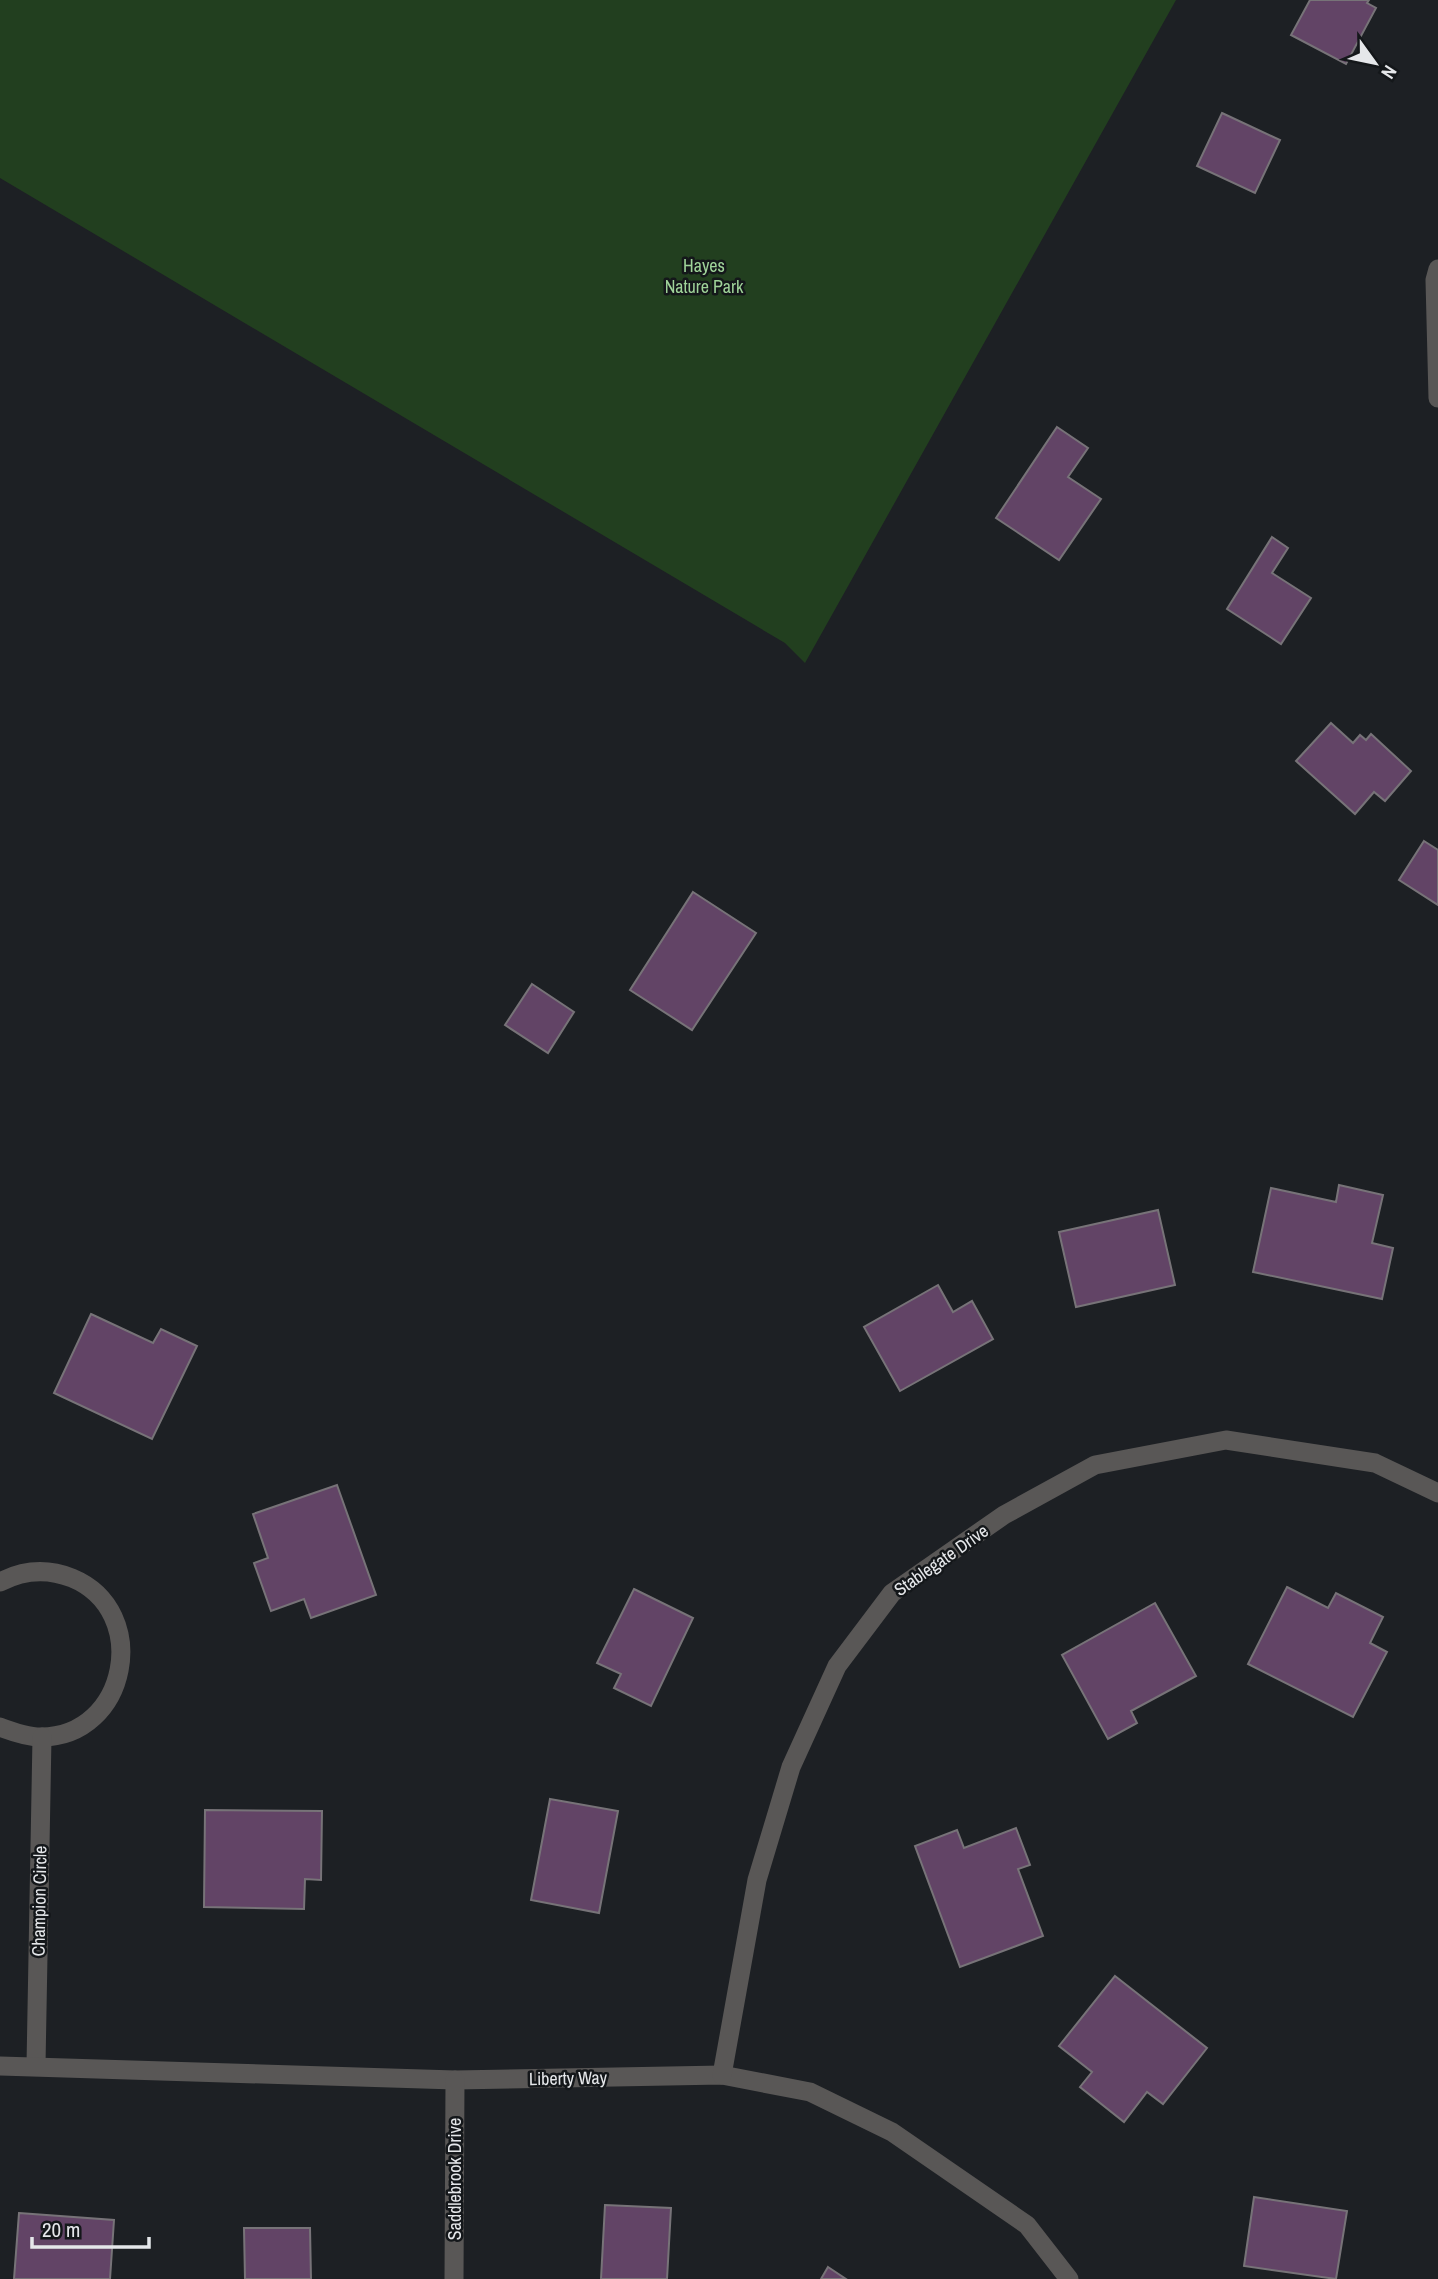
<svg xmlns="http://www.w3.org/2000/svg" width="1438" height="2279" viewBox="0 0 1438 2279" font-family="'Archivo Narrow',sans-serif">
	<rect width="100%" height="100%" fill="#1d2024"/>
	<polygon fill="#223f1f" points="0,0 1176,0 805,663 785,643 0,178"/>
	<g fill="#624466" stroke="#777378" stroke-width="2">
		<polygon points="1310,0 1369,0 1367,3 1376,8 1346,64 1291,35"/>
		<polygon points="1222,113 1280,140 1255,193 1197,166"/>
		<polygon points="1057,427 1088,448 1068,477 1101,499 1059,560 996,518"/>
		<polygon points="1272,537 1288,548 1272,573 1311,598 1281,644 1227,609"/>
		<polygon points="1331,723 1353,743 1360,735 1366,740 1371,734 1411,771 1385,801 1374,792 1355,814 1296,761"/>
		<polygon points="1424,841 1438,850 1438,905 1399,880"/>
		<polygon points="693,892 756,933 692,1030 630,990"/>
		<polygon points="532,984 574,1012 548,1053 505,1025"/>
		<polygon points="1339,1185 1383,1195 1372,1243 1393,1248 1382,1299 1253,1272 1271,1188 1336,1202"/>
		<polygon points="1158,1210 1175,1285 1076,1307 1059,1232"/>
		<polygon points="938,1285 953,1312 972,1301 993,1339 900,1391 864,1327"/>
		<polygon points="91,1314 153,1343 161,1329 197,1346 152,1439 54,1393"/>
		<polygon points="337,1485 376,1595 311,1618 304,1599 271,1611 254,1563 268,1558 253,1514"/>
		<polygon points="1287,1587 1328,1608 1336,1593 1383,1617 1370,1643 1387,1652 1353,1717 1248,1664"/>
		<polygon points="634,1589 693,1618 651,1706 614,1688 621,1674 597,1663"/>
		<polygon points="1155,1603 1196,1676 1131,1711 1137,1723 1108,1739 1062,1655"/>
		<polygon points="550,1799 618,1811 599,1913 531,1900"/>
		<polygon points="205,1810 322,1811 321,1880 305,1879 304,1909 204,1907"/>
		<polygon points="1016,1828 1030,1865 1018,1869 1043,1936 960,1967 915,1846 957,1830 964,1848"/>
		<polygon points="1115,1976 1207,2048 1163,2104 1147,2092 1124,2122 1080,2087 1092,2072 1059,2046"/>
		<polygon points="1254,2197 1347,2211 1336,2279 1244,2266"/>
		<polygon points="605,2205 671,2208 667,2279 601,2279"/>
		<polygon points="19,2213 114,2220 110,2279 14,2279"/>
		<polygon points="244,2228 310,2228 311,2279 245,2279"/>
		<polygon points="828,2267 846,2279 821,2279"/>
	</g>
	<g fill="none" stroke-linecap="round" stroke-linejoin="round">
		<g stroke="#595756" stroke-width="19">
			<polyline points="1438,269 1435,280 1438,398"/>
			<path d="M 0,1582 C 23,1570 47,1568 72,1578 C 152,1611 128,1737 41,1737 C 27,1737 13,1732 0,1727"/>
			<polyline points="36,2065 42,1737"/>
			<polyline points="0,2066 455,2080 722,2075 810,2092 892,2132 1027,2225 1069,2279"/>
			<polyline points="722,2075 757,1880 791,1767 837,1666 892,1593 1004,1515 1095,1465 1226,1440 1375,1463 1438,1493"/>
			<polyline points="454,2279 455,2080"/>
		</g>
	</g>
	<g text-anchor="middle" dominant-baseline="central" stroke-width="5" stroke-linejoin="round" paint-order="stroke">
		<g font-size="18" fill="#9fd399" stroke="#14171a">
			<text x="704" y="265">Hayes<tspan x="704" dy="21">Nature Park</tspan></text>
		</g>
		<g font-size="18" fill="#e5e7ea" stroke="#14171a">
			<text transform="translate(941 1560) rotate(-35)">Stablegate Drive</text>
			<text transform="translate(39 1901) rotate(-89)">Champion Circle</text>
			<text transform="translate(568 2078) rotate(-1)">Liberty Way</text>
			<text transform="translate(454 2179) rotate(-90)">Saddlebrook Drive</text>
		</g>
	</g>
	<g transform="translate(1375 63) rotate(123)" stroke="#14171a" stroke-width="5" paint-order="stroke">
	<path d="M0-5L12 26L0 18L-12 26Z" fill="#e5e7ea"/>
	<text y="-10" font-size="19" font-weight="bold" text-anchor="middle" fill="#e5e7ea">N</text>
	</g>
	<path d="M32 2237v10h117v-10" fill="none" stroke="#e5e7ea" stroke-width="3.5"/>
	<text x="42" y="2237" font-size="21" fill="#e5e7ea" stroke="#14171a" stroke-width="5" paint-order="stroke">20 m</text>
</svg>
